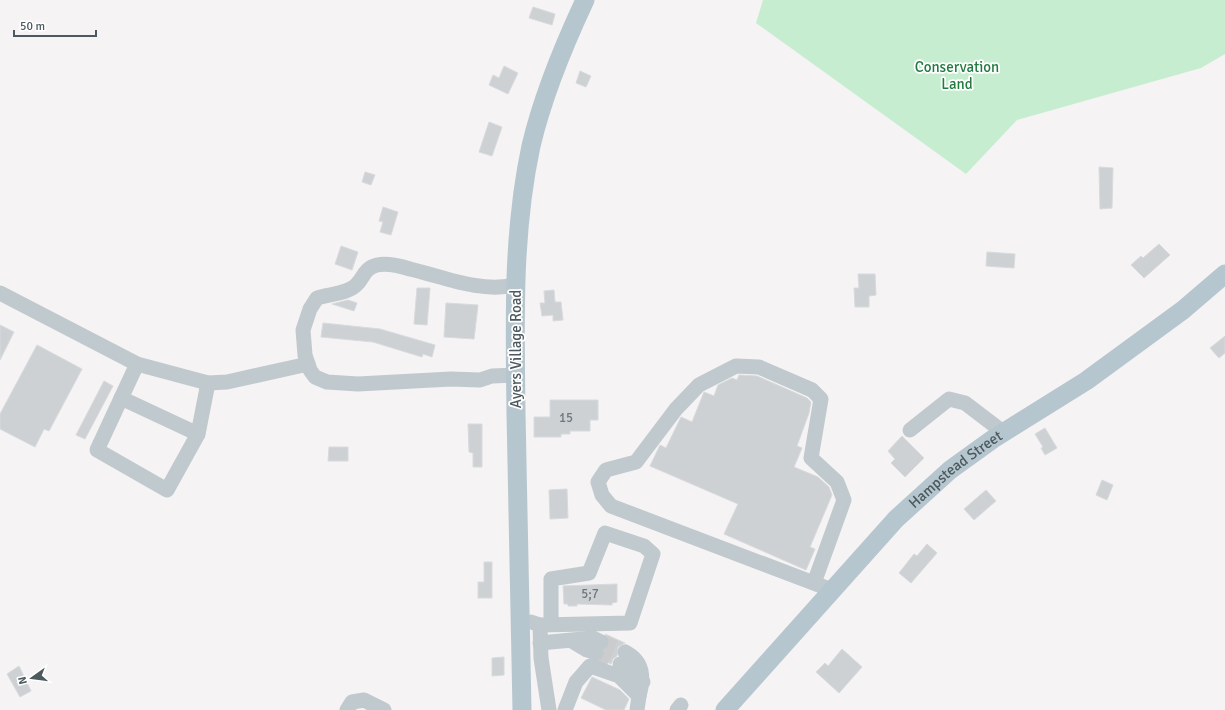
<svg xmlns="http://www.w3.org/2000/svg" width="1225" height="710" viewBox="0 0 1225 710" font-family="Signika,sans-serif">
	<rect width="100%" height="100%" fill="#f5f3f3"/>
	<polygon fill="#c7edd0" points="763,0 1225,0 1225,54 1201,68 1017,120 966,174 756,23"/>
	<g fill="#cdd1d4" stroke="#d8dadd">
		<polygon points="533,7 555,14 552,25 529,18"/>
		<polygon points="504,66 518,73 508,94 489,85 493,75 499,78"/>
		<polygon points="580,71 591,76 586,87 576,83"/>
		<polygon points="489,122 502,127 492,156 479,152"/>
		<polygon points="1099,167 1113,168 1112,208 1100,209"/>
		<polygon points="365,172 375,175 371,185 362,182"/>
		<polygon points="383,207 398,212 391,235 380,232 383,222 379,221"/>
		<polygon points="1159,244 1170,255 1144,278 1131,265 1141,256 1143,258"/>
		<polygon points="341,246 358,252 352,270 335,264"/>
		<polygon points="987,252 1015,254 1014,268 986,266"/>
		<polygon points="858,274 875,274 876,295 869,296 869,307 855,307 854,288 859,288"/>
		<polygon points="417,288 430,288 427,325 414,324"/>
		<polygon points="554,290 555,302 561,302 563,320 553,321 553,315 542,316 540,303 545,303 544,291"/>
		<polygon points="348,300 357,303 354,311 332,304"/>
		<polygon points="446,303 478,305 474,339 444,337"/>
		<polygon points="323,323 380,329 435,345 432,357 423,354 422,357 373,342 321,337"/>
		<polygon points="0,325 14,332 0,360"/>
		<polygon points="1225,336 1225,353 1219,358 1210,348"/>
		<polygon points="37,345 82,369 49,431 44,429 35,447 0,429 0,414"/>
		<polygon points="739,375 757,376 807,398 811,402 809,413 797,446 802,448 794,467 818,477 829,487 832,495 810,547 815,549 806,570 724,534 738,504 650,466 660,445 666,448 681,417 692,422 704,392 714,396 718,385 732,378 737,380"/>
		<polygon points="104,381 113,386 85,439 76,435"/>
		<polygon points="550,400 598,400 598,420 590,420 590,431 570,431 570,434 561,434 561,437 534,437 534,417 550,417"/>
		<polygon points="468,424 482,424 482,467 473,467 473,453 469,452"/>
		<polygon points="1045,428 1057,448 1045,455 1041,448 1043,447 1035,434"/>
		<polygon points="902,436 924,458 905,477 891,463 895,459 888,451"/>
		<polygon points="329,447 348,447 348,461 328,461"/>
		<polygon points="1102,480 1113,485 1107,500 1096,495"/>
		<polygon points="567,489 568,518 550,519 549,490"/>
		<polygon points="986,490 996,501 974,520 964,509"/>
		<polygon points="927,544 937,553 911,583 899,573 914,554 917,556"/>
		<polygon points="484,562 492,562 492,598 478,598 478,582 484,582"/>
		<polygon points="617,584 617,602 612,603 612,605 577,604 577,606 568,606 568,604 564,604 563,586"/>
		<polygon points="605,634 625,643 618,647 617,656 613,659 611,664 602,660 605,655 604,650 609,646 610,642"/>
		<polygon points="842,649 862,667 839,693 816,672 825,663 828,666"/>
		<polygon points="504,657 504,675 492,676 492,658"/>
		<polygon points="19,666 31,691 20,697 7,674"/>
		<polygon points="592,677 620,690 629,699 624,710 606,710 581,698"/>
	</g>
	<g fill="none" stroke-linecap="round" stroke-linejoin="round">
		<g stroke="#cbccce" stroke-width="15" stroke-dasharray="15 8" stroke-linecap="butt">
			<polyline points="601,642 625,652"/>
			<polyline points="596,653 620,664"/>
		</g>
		<g stroke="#c0c9ce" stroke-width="15">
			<path d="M 515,285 C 480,293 444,277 410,269 C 400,266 387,263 377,265 C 365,268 364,276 358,283 C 349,294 329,294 317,298 L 310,309 L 303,330 L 305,355 L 310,370 L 315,377 L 327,382 L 358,384 L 451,379 L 480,380 L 492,376 L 516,375"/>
			<polyline points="0,293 137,364 208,383 227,382 308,364"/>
			<polyline points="137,364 97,450 167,490 198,434 208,383"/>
			<polyline points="121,398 198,434"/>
			<polyline points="910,430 949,399 965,403 1003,432"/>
			<polyline points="814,583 844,500 837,482 811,458 821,399 812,390 759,367 736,366 699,385 676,409 636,462 606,470 598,482 602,495 611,506 832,590"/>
			<polyline points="531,622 540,625 541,658 549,710"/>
			<polyline points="540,625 630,623 653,554 644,546 605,533 589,573 551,579 551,624"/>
			<polyline points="572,641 587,650 596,653"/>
			<polyline points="540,643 593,638 601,642"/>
			<path d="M 625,652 C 644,662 644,678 639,696"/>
			<polyline points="620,664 643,682"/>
			<polyline points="347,710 352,702 364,700 384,710"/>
			<polyline points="565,710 576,682 590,666 619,676 639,696 637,710"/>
			<polyline points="677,710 681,705"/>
		</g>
		<g stroke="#b6c6ce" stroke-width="19">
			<path d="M 522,710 C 520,611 518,512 516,413 C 515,323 512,234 531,146 C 543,95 563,47 585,0"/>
			<path id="s1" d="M 725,710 L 896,519 L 950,470 L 993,439 L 1086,381 L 1183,310 L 1225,274"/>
		</g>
	</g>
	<g text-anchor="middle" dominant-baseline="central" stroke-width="3.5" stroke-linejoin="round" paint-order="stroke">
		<g font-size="13" fill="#6c777c">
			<text x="566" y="418">15</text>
			<text x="590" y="594">5;7</text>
		</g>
		<g font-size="15" fill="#217b40" stroke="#fff">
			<text x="957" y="67">Conservation<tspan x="957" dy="17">Land</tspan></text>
		</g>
		<g font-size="15" fill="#4c595f" stroke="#fff">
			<text transform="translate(516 349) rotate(-90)">Ayers Village Road</text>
			<text stroke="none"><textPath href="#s1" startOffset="334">Hampstead Street</textPath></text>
		</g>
	</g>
	<g transform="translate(32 678) rotate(256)" stroke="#ffffff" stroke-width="3" paint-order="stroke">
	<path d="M0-3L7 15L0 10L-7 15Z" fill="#4c595f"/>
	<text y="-6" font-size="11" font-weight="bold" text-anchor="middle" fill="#4c595f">N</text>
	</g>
	<path d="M14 30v6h82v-6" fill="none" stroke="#4c595f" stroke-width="2"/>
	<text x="20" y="30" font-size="12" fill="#4c595f" stroke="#ffffff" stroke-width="3" paint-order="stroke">50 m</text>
</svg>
